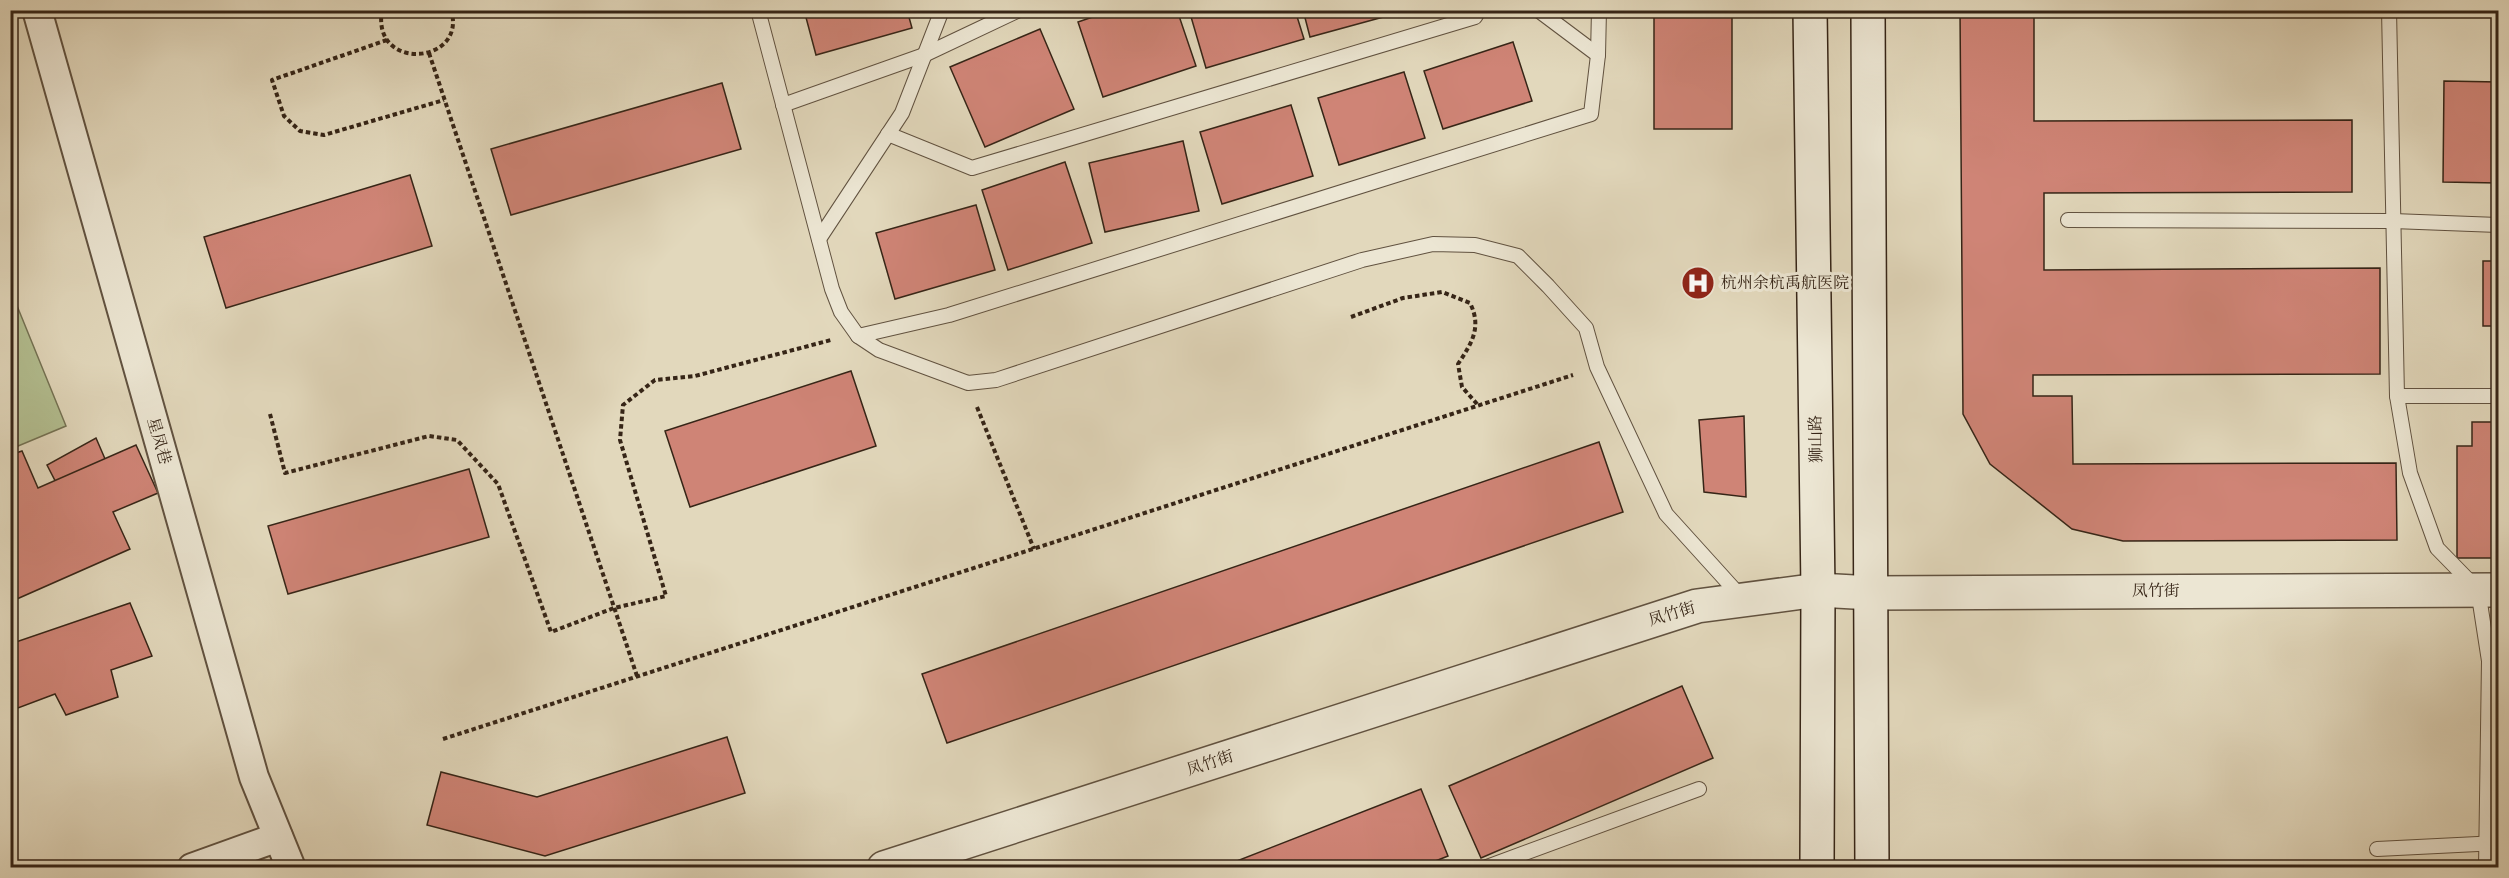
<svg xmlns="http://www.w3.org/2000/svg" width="2509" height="878" viewBox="0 0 2509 878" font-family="Alegreya,'Noto Serif SC',serif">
	<rect width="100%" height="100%" fill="#e2d8bc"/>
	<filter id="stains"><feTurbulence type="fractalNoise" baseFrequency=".00333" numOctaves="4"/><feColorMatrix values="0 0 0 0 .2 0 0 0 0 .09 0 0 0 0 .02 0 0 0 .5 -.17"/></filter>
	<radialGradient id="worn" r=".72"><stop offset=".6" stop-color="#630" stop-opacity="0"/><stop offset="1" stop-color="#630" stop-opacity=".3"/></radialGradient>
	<polygon fill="#b3bf91" stroke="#747254" stroke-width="1.5" points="11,291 66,426 11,449 10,449"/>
	<g fill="#cf8476" stroke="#362517" stroke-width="1.5">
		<polygon points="804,10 907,10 912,28 816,55"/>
		<polygon points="1113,10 1177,10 1196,66 1103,97 1078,22"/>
		<polygon points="1189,10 1295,10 1304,39 1206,68"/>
		<polygon points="1303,10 1409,10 1310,37"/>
		<rect x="1654" y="10" width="78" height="119"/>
		<polygon points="1960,10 2034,10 2034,121 2352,120 2352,192 2044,193 2044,270 2380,268 2380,374 2033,375 2033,396 2072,396 2073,464 2396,463 2397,540 2123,541 2072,529 1990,464 1963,414"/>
		<polygon points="1040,29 1074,109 985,147 950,67"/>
		<polygon points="1513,42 1532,101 1443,129 1424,71"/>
		<polygon points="1404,72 1425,138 1339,165 1318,98"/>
		<polygon points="2444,81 2498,82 2498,183 2443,182"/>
		<polygon points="722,83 741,149 511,215 491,149"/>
		<polygon points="1291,105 1313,176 1222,204 1200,132"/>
		<polygon points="1183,141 1199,211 1105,232 1089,163"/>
		<polygon points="1065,162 1092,243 1008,270 982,190"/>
		<polygon points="410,175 432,246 226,308 204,237"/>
		<polygon points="976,205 995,270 895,299 876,233"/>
		<rect x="2483" y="261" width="15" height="65"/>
		<polygon points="851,371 876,446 690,507 665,431"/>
		<polygon points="1744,416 1746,497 1704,492 1699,420"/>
		<polygon points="2472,422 2498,422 2498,558 2457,558 2457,446 2472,446"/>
		<polygon points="96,438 112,475 62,494 47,465"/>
		<polygon points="1599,442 1623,512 947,743 922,674"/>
		<polygon points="136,445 158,493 113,512 130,549 10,602 10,455 22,451 38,488"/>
		<polygon points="469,469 489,537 288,594 268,526"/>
		<polygon points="130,603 152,656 111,670 118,697 66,715 55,694 10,711 10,644"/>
		<polygon points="1682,686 1713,758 1481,858 1449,786"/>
		<polygon points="727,737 745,793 545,856 427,825 441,772 537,797"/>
		<polygon points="1421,789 1448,856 1418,868 1219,868"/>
	</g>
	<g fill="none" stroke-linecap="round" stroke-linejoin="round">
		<g stroke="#615240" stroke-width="16">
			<g id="service">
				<polyline points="758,10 832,289 841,312 858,336 879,350 968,383 996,380 1362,260 1433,244 1475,245 1518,256 1548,286 1586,328 1597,367 1666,514 1742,598"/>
				<polyline points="2389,10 2397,396 2410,473 2437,548 2478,590 2489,661 2486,868"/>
				<polyline points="1598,55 1599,10"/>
				<polyline points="783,105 924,55 1019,10"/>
				<polyline points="888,134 972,168 1475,17 1479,10"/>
				<polyline points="2068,220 2393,221 2498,225"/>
				<polyline points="819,239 902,113 942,10"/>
				<polyline points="858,336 949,315 1591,114 1598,55 1538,10"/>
				<polyline points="2397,396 2498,396"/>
				<polyline points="2377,849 2498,843"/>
				<polyline points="1484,868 1699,789"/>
			</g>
		</g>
		<g stroke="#615240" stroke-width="32">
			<g id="minor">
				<polyline points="37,10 254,777 291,868"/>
				<polyline points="192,868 278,837"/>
			</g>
		</g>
		<g stroke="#615240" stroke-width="36">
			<polyline id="tertiary" points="884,868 1697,606 1818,590 1872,593 2498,590"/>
		</g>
		<g stroke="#362517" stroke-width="36">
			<g id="secondary">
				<polyline points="1810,10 1818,590 1817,868"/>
				<polyline points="1868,10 1872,868"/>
			</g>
		</g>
		<g stroke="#362517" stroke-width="4" stroke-dasharray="4.5 3" stroke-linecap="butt">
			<path d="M 382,10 C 371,73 468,64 451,10"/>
			<polyline points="452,15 466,10"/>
			<polyline points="387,40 272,80 284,116 300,131 324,135 444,100"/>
			<polyline points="429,53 637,676"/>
			<path d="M 1351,317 L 1403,298 L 1442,292 L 1470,303 C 1482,327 1472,343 1458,364 L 1462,387 L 1478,405"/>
			<polyline points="977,407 1034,549"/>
			<polyline points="270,414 285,473 429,436 457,440 498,484 551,632 614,608 666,596 620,440 623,405 655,380 695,376 831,340"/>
			<polyline points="443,739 1573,375"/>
		</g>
		<use href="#service" stroke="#ece6d3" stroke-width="14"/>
		<use href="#minor" stroke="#ece6d3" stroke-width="28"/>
		<use href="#tertiary" stroke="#ece6d3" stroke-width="33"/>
		<use href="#secondary" stroke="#ece6d3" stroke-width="33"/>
	</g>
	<defs>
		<g id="hospital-disc" transform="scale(1.725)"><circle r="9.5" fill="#8f2418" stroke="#ece6d3"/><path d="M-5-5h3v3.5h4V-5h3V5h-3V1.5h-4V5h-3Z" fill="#fff"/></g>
	</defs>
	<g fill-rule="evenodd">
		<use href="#hospital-disc" x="1698" y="283"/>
	</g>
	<g text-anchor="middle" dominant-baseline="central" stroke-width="6" stroke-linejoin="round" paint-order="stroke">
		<g font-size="16" fill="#362517" stroke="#ece6d3" text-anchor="start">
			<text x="1721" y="283">杭州余杭禹航医院</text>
		</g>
		<g font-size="16" fill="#362517" stroke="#ece6d3">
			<text transform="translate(1816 439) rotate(-91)">狮山路</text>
			<text transform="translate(159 441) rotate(74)">星凤巷</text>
			<text x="2156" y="591">凤竹街</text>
			<text transform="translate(1672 614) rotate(-17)">凤竹街</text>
			<text transform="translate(1210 763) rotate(-18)">凤竹街</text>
		</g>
	</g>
	<rect width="2509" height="878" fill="none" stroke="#e2d8bc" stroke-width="36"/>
	<rect x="12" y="12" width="2485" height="854" fill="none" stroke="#362517" stroke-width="3"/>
	<rect x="18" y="18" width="2473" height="842" fill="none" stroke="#362517" stroke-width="1.5"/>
	<rect width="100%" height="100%" filter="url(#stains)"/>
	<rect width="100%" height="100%" fill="url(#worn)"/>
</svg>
